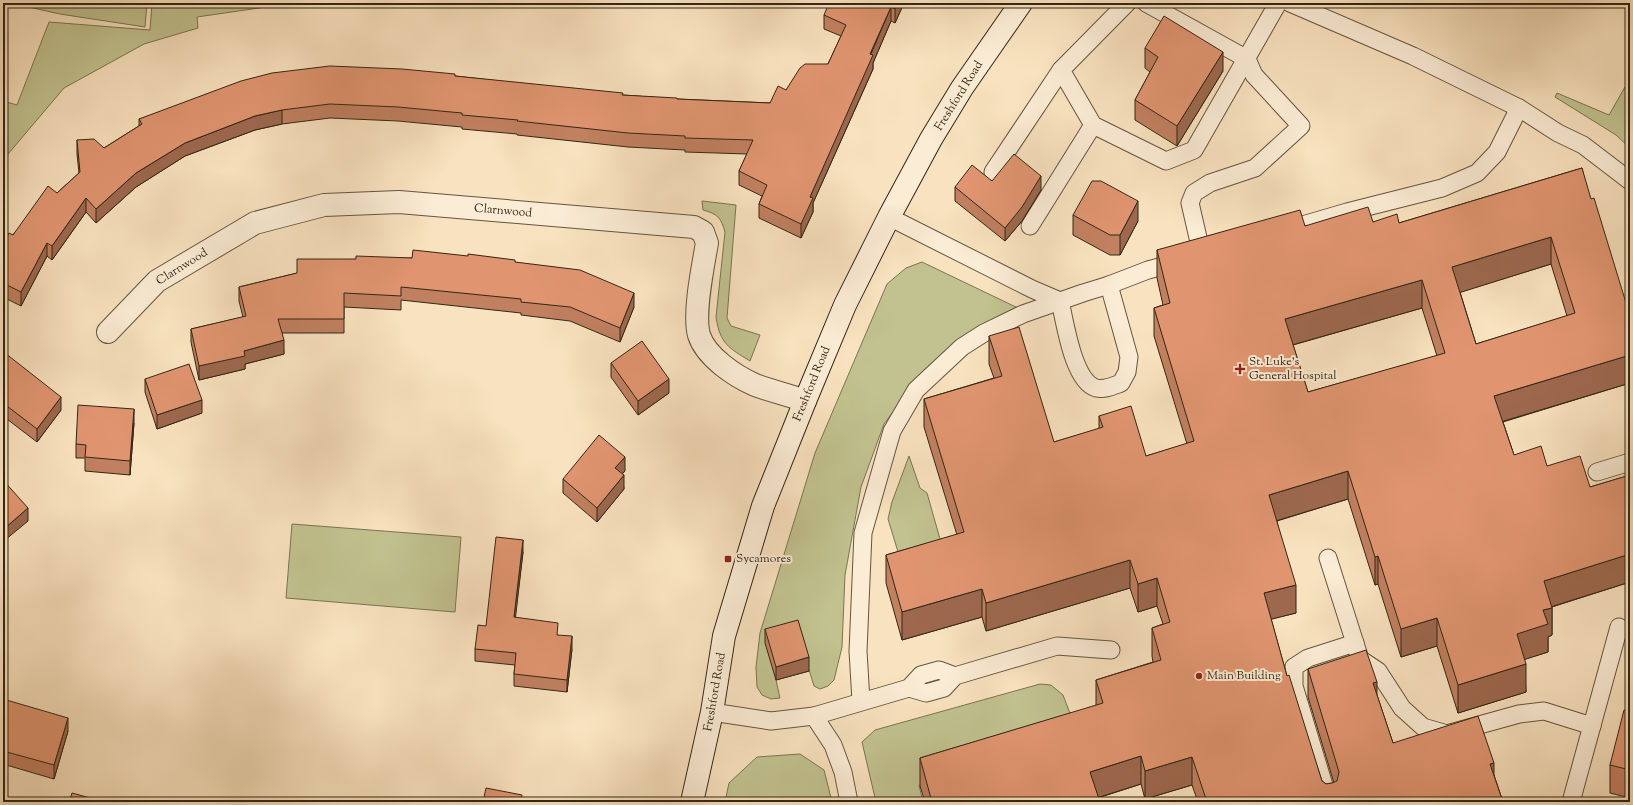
<svg xmlns="http://www.w3.org/2000/svg" width="1633" height="805" viewBox="0 0 1633 805" font-family="'Sorts Mill Goudy',serif">
	<rect width="100%" height="100%" fill="#f9e2bf"/>
	<filter id="stains"><feTurbulence type="fractalNoise" baseFrequency=".005" numOctaves="4"/><feColorMatrix values="0 0 0 0 .2 0 0 0 0 .09 0 0 0 0 .02 0 0 0 .5 -.17"/></filter>
	<radialGradient id="worn" r=".72"><stop offset=".6" stop-color="#630" stop-opacity="0"/><stop offset="1" stop-color="#630" stop-opacity=".3"/></radialGradient>
	<g fill="#c1c28f" stroke="#7a7452">
		<polygon points="11,3 147,3 145,27 60,14"/>
		<polygon points="152,3 295,3 306,4 266,7 197,17 198,28 144,44 64,88 3,160 3,101 17,105 49,22 150,30"/>
		<polygon points="1625,87 1630,90 1630,148 1616,135 1555,97 1557,93 1609,115"/>
		<path d="M 702,201 L 736,205 L 727,318 L 731,326 L 760,335 L 750,361 C 729,348 720,344 716,317 L 725,232 C 721,218 718,214 703,210 Z"/>
		<polygon points="922,262 1018,308 916,381 884,424 861,487 845,575 842,647 834,680 828,686 820,689 814,686 798,634 776,680 780,698 771,699 762,695 757,687 756,667 760,633 815,453 887,284 906,268"/>
		<polygon points="909,456 920,488 927,493 944,553 902,565 888,519 892,502"/>
		<polygon points="292,524 461,537 455,612 286,598"/>
		<polygon points="1040,684 1051,685 1063,695 1079,737 919,785 923,802 876,802 862,742 875,730"/>
		<polygon points="800,754 824,770 832,802 725,802 729,783 757,757"/>
	</g>
	<g fill="none" stroke-linecap="round" stroke-linejoin="round">
		<g stroke="#64553f" stroke-width="19">
			<g id="service">
				<polyline points="1146,3 1247,59 1254,75 1301,126 1255,168 1210,183 1194,193 1190,203 1202,255"/>
				<polyline points="1290,3 1413,56 1519,108 1558,133 1583,145 1630,181"/>
				<polyline points="1061,70 1093,125 1166,161 1194,150 1278,3"/>
				<polyline points="993,172 1061,70 1127,3"/>
				<path d="M 889,217 L 1032,289 L 1060,301 C 1065,322 1073,381 1096,388 C 1105,390 1113,386 1121,383 L 1127,372 L 1129,357 L 1109,285"/>
				<polyline points="1030,226 1093,125"/>
				<polyline points="1282,231 1347,212 1442,188 1477,173 1497,152 1519,108"/>
				<polyline points="1597,472 1630,462"/>
				<polyline points="1328,558 1360,659 1378,671 1402,708 1423,727 1447,734 1519,714 1544,711 1592,726"/>
				<polyline points="909,688 921,675 939,670 955,676"/>
				<polyline points="861,701 858,651 863,533 892,431 916,390 962,347 984,333 1023,314 1083,293 1109,285 1148,270 1178,262"/>
				<polyline points="712,712 771,721 814,716 909,688 926,693 944,688 955,676 1057,646 1111,650"/>
				<polyline points="814,716 833,745 843,772 849,802"/>
				<polyline points="1329,802 1294,686 1294,667 1308,658 1355,643"/>
				<polyline points="1571,802 1619,627"/>
			</g>
		</g>
		<g stroke="#64553f" stroke-width="24">
			<path id="minor" d="M 108,332 L 157,281 L 255,223 L 324,205 L 399,202 L 694,227 L 703,232 L 707,243 C 703,266 693,314 699,335 C 706,357 735,376 755,385 C 771,391 789,395 805,401"/>
		</g>
		<g stroke="#332614" stroke-width="24">
			<polyline id="secondary" points="692,802 712,712 724,636 763,506 805,401 845,305 889,217 931,139 962,88 1021,3"/>
		</g>
		<use href="#service" stroke="#fbecd5" stroke-width="17"/>
		<use href="#minor" stroke="#fbecd5" stroke-width="22"/>
		<use href="#secondary" stroke="#fbecd5" stroke-width="22"/>
	</g>
	<g fill="#c18060" stroke="#332614" fill-rule="evenodd">
		<polygon points="904,3 895,23 891,21 873,63 873,69 813,203 813,212 801,238 759,218 759,204 762,196 739,185 739,171 747,154 685,152 685,150 628,147 517,135 517,134 462,129 462,127 398,121 330,118 282,124 255,130 185,156 136,187 96,223 86,212 52,260 47,256 21,306 3,297 3,244 57,193 79,173 77,154 77,140 104,148 139,126 139,119 455,76 623,95 677,99 770,103 786,90 828,64 841,36 824,29 824,15"/>
		<polygon points="1145,48 1223,71 1177,146 1135,120 1135,100 1150,72 1145,68"/>
		<path d="M 1582,168 L 1630,383 L 1503,422 L 1514,455 L 1547,466 L 1590,487 L 1630,475 L 1630,582 L 1552,607 L 1552,635 L 1548,637 L 1548,652 L 1524,659 L 1526,692 L 1458,713 L 1437,646 L 1401,657 L 1378,584 L 1375,585 L 1348,499 L 1277,521 L 1296,613 L 1271,619 L 1287,676 L 1322,781 L 1326,784 L 1332,783 L 1334,783 L 1308,697 L 1308,669 L 1377,695 L 1393,743 L 1494,775 L 1503,802 L 1198,802 L 1192,785 L 1145,799 L 1141,784 L 1098,798 L 1100,802 L 925,802 L 920,786 L 920,758 L 1096,706 L 1096,680 L 1153,662 L 1152,656 L 1152,628 L 1163,624 L 1157,606 L 1138,612 L 1130,588 L 986,631 L 982,617 L 902,640 L 886,583 L 886,555 L 957,535 L 924,427 L 924,399 L 994,378 L 989,364 L 989,336 L 1054,442 L 1099,429 L 1099,416 L 1146,456 L 1187,444 L 1154,336 L 1154,308 L 1163,305 L 1157,278 L 1157,250 L 1305,226 L 1373,222 L 1399,223 ZM 1551,264 L 1567,316 L 1476,344 L 1460,292 ZM 1422,308 L 1437,356 L 1308,392 L 1293,345 Z"/>
		<polygon points="992,181 1041,190 1022,221 1005,241 955,201 955,187"/>
		<polygon points="1073,215 1138,221 1120,255 1110,255 1073,235"/>
		<polygon points="412,258 515,262 634,307 620,342 570,321 521,315 521,313 401,300 401,310 344,307 344,333 282,333 284,354 245,364 245,369 199,380 191,342 191,329 243,317 239,301 239,287 356,259"/>
		<polygon points="3,339 5,353 61,410 37,442 3,416"/>
		<polygon points="611,363 669,393 638,415 611,377"/>
		<polygon points="145,379 202,413 157,429 145,392"/>
		<polygon points="134,423 130,475 85,471 85,458 76,458 76,444"/>
		<polygon points="625,471 622,474 624,489 597,522 563,493 563,479"/>
		<polygon points="523,552 515,618 558,635 572,649 567,692 514,686 514,674 515,665 475,661 475,649"/>
		<polygon points="765,629 809,671 776,680 765,643"/>
		<polygon points="3,699 68,731 54,779 3,764"/>
		<polygon points="1630,702 1630,798 1610,793 1610,765 1628,711"/>
	</g>
	<g fill="#9d684e" stroke="#332614">
		<polygon points="898,3 904,3 895,23 895,9"/>
		<polygon points="891,7 891,21 873,63 873,69 813,203 813,212 801,238 801,224 810,197"/>
		<polygon points="1223,52 1223,71 1177,146 1177,126"/>
		<polygon points="282,110 282,124 255,130 185,156 136,187 96,223 96,209 136,173 185,143 255,116"/>
		<polygon points="1041,176 1041,190 1022,221 1005,241 1005,228"/>
		<polygon points="86,198 86,212 52,260 52,246"/>
		<polygon points="1138,201 1138,221 1120,255 1120,235"/>
		<polygon points="1551,237 1551,264 1452,295 1452,267"/>
		<polygon points="47,243 47,256 21,306 21,292"/>
		<polygon points="1422,280 1422,308 1285,347 1285,319"/>
		<polygon points="634,293 634,307 620,342 620,328"/>
		<polygon points="1630,317 1630,345 1627,318"/>
		<polygon points="284,340 284,354 245,364 245,369 199,380 199,366 244,351"/>
		<polygon points="1630,355 1630,383 1494,424 1494,396"/>
		<polygon points="669,379 669,393 638,415 638,401"/>
		<polygon points="61,397 61,410 37,442 37,429"/>
		<polygon points="202,400 202,413 157,429 157,415"/>
		<polygon points="134,409 134,423 130,475 130,461"/>
		<polygon points="625,457 625,471 615,482 615,468"/>
		<polygon points="1348,471 1348,499 1269,523 1269,495"/>
		<polygon points="624,475 624,489 597,522 597,508"/>
		<polygon points="28,508 28,521 5,540 3,557 3,545 5,528"/>
		<polygon points="523,540 523,552 514,630 514,617"/>
		<polygon points="1630,554 1630,582 1544,609 1544,581"/>
		<polygon points="1378,556 1378,584 1375,585 1375,557"/>
		<polygon points="1130,560 1130,588 986,631 986,603"/>
		<polygon points="1157,578 1157,606 1138,612 1138,584"/>
		<polygon points="1296,585 1296,613 1264,621 1264,593"/>
		<polygon points="982,589 982,617 902,640 902,612"/>
		<polygon points="1552,608 1552,635 1548,637 1548,652 1517,662 1517,634 1543,610"/>
		<polygon points="1437,618 1437,646 1401,657 1401,629"/>
		<polygon points="572,636 572,649 567,692 567,680"/>
		<polygon points="809,657 809,671 776,680 776,667"/>
		<polygon points="1526,664 1526,692 1458,713 1458,685"/>
		<polygon points="1377,682 1377,710 1373,683"/>
		<polygon points="68,718 68,731 54,779 54,765"/>
		<polygon points="1141,756 1141,784 1090,800 1090,772"/>
		<polygon points="1192,757 1192,785 1145,799 1145,771"/>
		<polygon points="1494,763 1494,791 1490,764"/>
	</g>
	<g fill="#e09570" stroke="#332614" fill-rule="evenodd">
		<polygon points="829,3 898,3 895,9 891,7 870,54 873,55 810,197 813,198 801,224 759,204 767,185 739,171 753,140 685,138 685,136 628,133 517,121 518,120 462,115 462,113 398,107 330,104 282,110 255,116 185,143 136,173 96,209 86,198 52,246 47,243 21,292 3,283 3,244 9,233 13,235 48,186 57,193 80,172 77,140 94,139 104,148 142,124 139,119 241,81 272,73 330,66 402,69 455,74 455,76 623,93 622,95 677,98 677,99 770,103 778,86 786,90 800,68 805,64 828,64 846,25 824,15"/>
		<polygon points="1164,16 1223,52 1177,126 1135,100 1158,57 1145,48"/>
		<polygon points="1014,154 1041,176 1022,207 1005,228 955,187 972,165 992,181"/>
		<path d="M 1582,168 L 1591,199 L 1594,198 L 1630,316 L 1627,318 L 1630,328 L 1630,355 L 1494,396 L 1514,455 L 1541,446 L 1547,466 L 1580,456 L 1590,487 L 1630,475 L 1630,554 L 1544,581 L 1552,608 L 1543,610 L 1548,624 L 1517,634 L 1526,664 L 1458,685 L 1437,618 L 1401,629 L 1378,556 L 1375,557 L 1348,471 L 1269,495 L 1296,585 L 1264,593 L 1287,676 L 1289,675 L 1322,781 L 1326,784 L 1332,783 L 1337,781 L 1339,772 L 1308,669 L 1366,650 L 1377,682 L 1373,683 L 1393,743 L 1478,716 L 1494,763 L 1490,764 L 1503,802 L 1207,802 L 1192,757 L 1145,771 L 1141,756 L 1090,772 L 1100,802 L 932,802 L 920,758 L 1103,703 L 1096,680 L 1161,660 L 1152,628 L 1170,622 L 1157,578 L 1138,584 L 1130,560 L 986,603 L 982,589 L 902,612 L 886,555 L 964,532 L 924,399 L 1002,376 L 989,336 L 1019,327 L 1054,442 L 1103,427 L 1099,416 L 1131,406 L 1146,456 L 1194,441 L 1154,308 L 1170,303 L 1157,250 L 1300,210 L 1305,226 L 1368,207 L 1373,222 L 1397,214 L 1399,223 ZM 1551,237 L 1575,313 L 1476,344 L 1452,267 ZM 1422,280 L 1445,353 L 1308,392 L 1285,319 Z"/>
		<polygon points="1092,181 1101,181 1138,201 1120,235 1110,235 1073,215"/>
		<polygon points="413,250 468,256 468,254 515,260 515,262 580,270 634,293 620,328 570,307 521,302 521,299 401,287 401,296 344,293 344,319 278,319 284,340 244,351 245,356 199,366 191,329 246,316 239,287 297,273 297,259 356,259 356,256 412,258"/>
		<polygon points="3,339 5,353 61,397 37,429 3,403"/>
		<polygon points="642,341 669,379 638,401 611,363"/>
		<polygon points="189,364 202,400 157,415 145,379"/>
		<polygon points="78,405 134,409 130,461 85,457 86,445 76,444"/>
		<polygon points="599,435 625,457 615,468 624,475 597,508 563,479"/>
		<polygon points="3,480 28,508 5,528 3,545"/>
		<polygon points="496,537 523,540 514,617 558,623 557,635 572,636 567,680 514,674 516,653 475,649 478,625 486,626"/>
		<polygon points="798,620 809,657 776,667 765,629"/>
		<polygon points="3,699 68,718 54,765 3,751"/>
		<polygon points="1630,702 1630,770 1610,765 1624,710 1628,711"/>
		<polygon points="486,788 522,795 521,802 483,802"/>
		<polygon points="72,793 105,802 69,802"/>
	</g>
	<g fill="#8f2418" stroke="#fbecd5" stroke-width="1.5">
		<path d="M1238 363h4v4h4v4h-4v4h-4v-4h-4v-4h4z"/>
		<rect x="724" y="555" width="8" height="8" rx="2"/>
		<circle cx="1199" cy="676" r="4"/>
	</g>
	<g text-anchor="middle" dominant-baseline="central" stroke-width="4" stroke-linejoin="round" paint-order="stroke">
		<g font-size="12" fill="#332614" stroke="#fbecd5">
			<text transform="translate(959 96) rotate(-58)">Freshford Road</text>
			<text transform="translate(503 211) rotate(5)">Clarnwood</text>
			<text transform="translate(182 267) rotate(-32)">Clarnwood</text>
			<text transform="translate(812 384) rotate(-68)">Freshford Road</text>
			<text transform="translate(715 692) rotate(-80)">Freshford Road</text>
		</g>
		<g font-size="12" fill="#332614" stroke="#fbecd5" text-anchor="start">
			<text x="1249" y="362">St. Luke's<tspan x="1249" dy="14">General Hospital</tspan></text>
			<text x="736" y="559">Sycamores</text>
			<text x="1207" y="676">Main Building</text>
		</g>
	</g>
	<rect width="1633" height="805" fill="none" stroke="#f9e2bf" stroke-width="16"/>
	<rect x="4" y="4" width="1625" height="797" fill="none" stroke="#332614" stroke-width="2"/>
	<rect x="8" y="8" width="1617" height="789" fill="none" stroke="#332614"/>
	<rect width="100%" height="100%" filter="url(#stains)"/>
	<rect width="100%" height="100%" fill="url(#worn)"/>
</svg>
